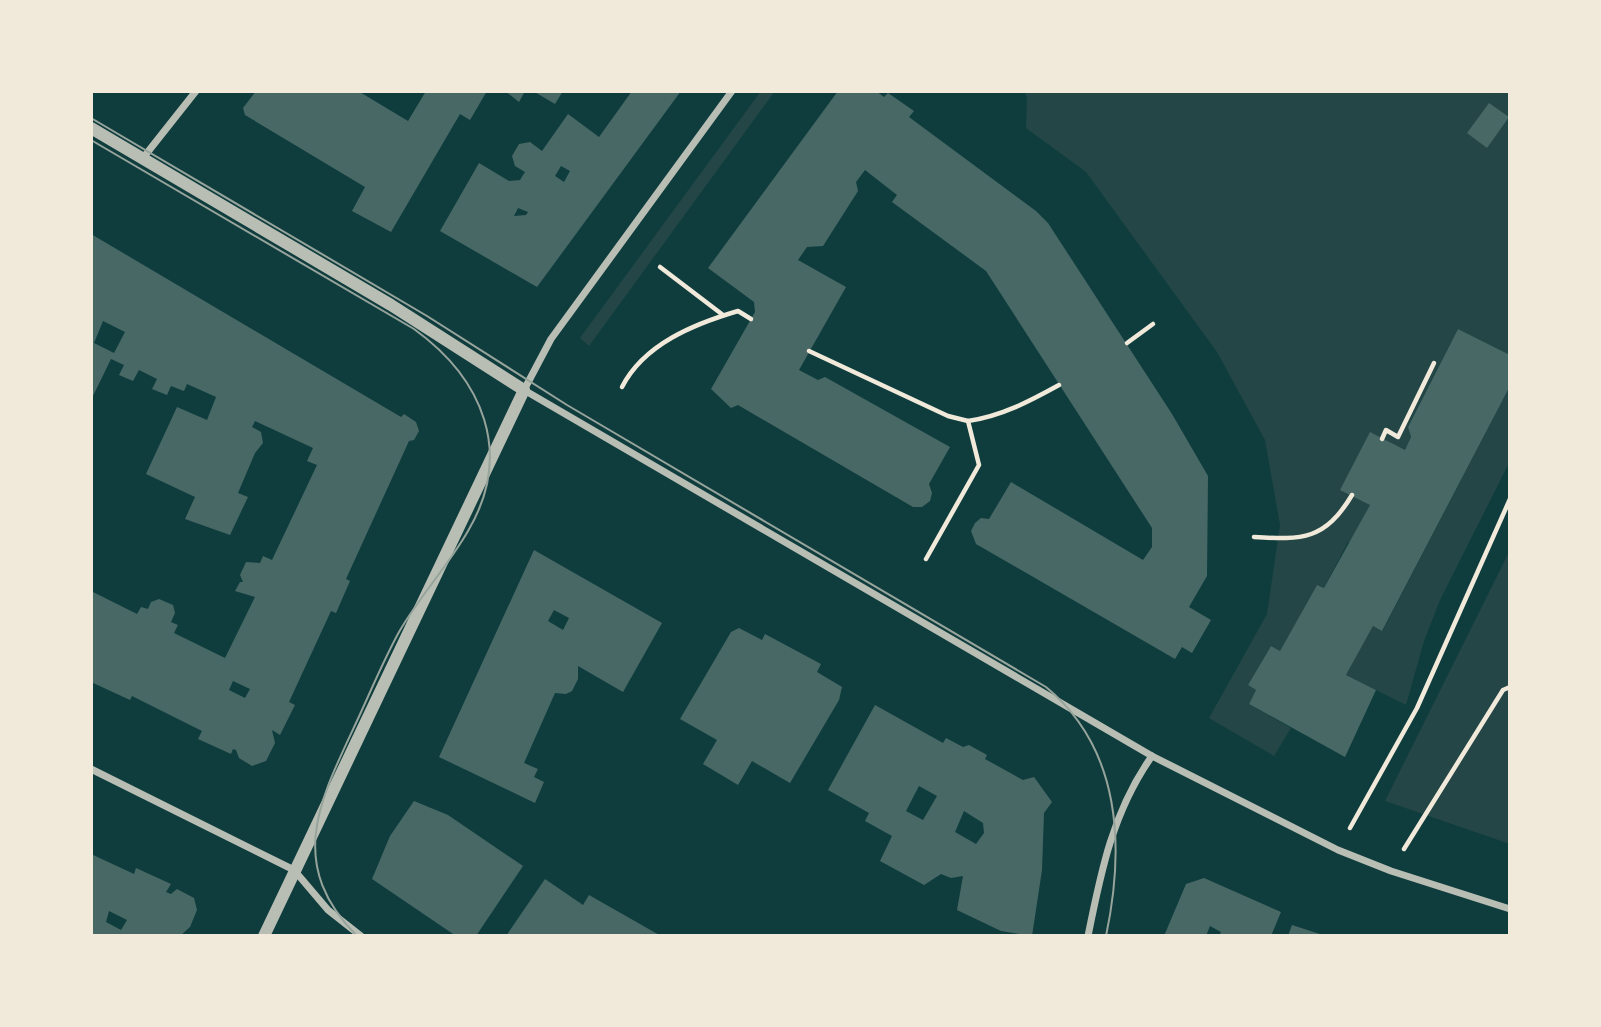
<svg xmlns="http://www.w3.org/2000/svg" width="1601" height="1027" viewBox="0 0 1601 1027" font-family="Commissioner,sans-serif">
	<rect width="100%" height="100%" fill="#0f3d3e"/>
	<g fill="#244646">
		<polygon points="761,91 775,91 589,346 580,338"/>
		<polygon points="1024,91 1510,91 1510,355 1458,329 1408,426 1411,437 1405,450 1382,439 1370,505 1351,543 1348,542 1324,588 1317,585 1280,651 1271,646 1248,685 1256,690 1249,704 1291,728 1274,756 1209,718 1267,614 1280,525 1265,440 1217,352 1086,172 1026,128 1027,98"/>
		<polygon points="1510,386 1510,461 1440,600 1424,641 1406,705 1346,675 1373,626 1383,630"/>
		<polygon points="1510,550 1510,844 1385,801"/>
	</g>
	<g fill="#486865" fill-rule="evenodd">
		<polygon points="256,91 358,91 408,121 426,91 487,91 470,120 460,114 391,232 352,211 365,187 245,115 243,108"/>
		<polygon points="505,91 525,91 519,102"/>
		<polygon points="533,91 563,91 555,104"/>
		<path d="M 632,91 L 681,91 L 537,287 L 440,231 L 479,163 L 509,181 L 520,180 L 525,172 L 515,166 L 512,156 L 519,144 L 530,142 L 542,151 L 568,114 L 599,137 ZM 561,166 L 570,171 L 564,182 L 555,176 ZM 518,208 L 528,212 L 526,215 L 514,216 Z"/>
		<polygon points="838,91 876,91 884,97 888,93 914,111 909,117 1036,211 1048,223 1172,414 1208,476 1207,576 1189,607 1211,620 1192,653 1182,647 1175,659 976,544 971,531 975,523 981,518 989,519 1011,482 1143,560 1152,547 1152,528 986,271 892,202 897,195 865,170 856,182 858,191 823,246 807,247 798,260 846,287 799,370 818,380 825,377 950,447 929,484 932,493 930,501 922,507 913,507 738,405 731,408 711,389 755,312 754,302 708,268"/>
		<polygon points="1489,103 1509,117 1487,148 1467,133"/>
		<path d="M 91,234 L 401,417 L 404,414 L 416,422 L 419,431 L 414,440 L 409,441 L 346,579 L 350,581 L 336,613 L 331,611 L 289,702 L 295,705 L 280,735 L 272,730 L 275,743 L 266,761 L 252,766 L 239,758 L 236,750 L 233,749 L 231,754 L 198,739 L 202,731 L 132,696 L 130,700 L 91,682 L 91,591 L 137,614 L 141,607 L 148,609 L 151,602 L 159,599 L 173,605 L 175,613 L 171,622 L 178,625 L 174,633 L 225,658 L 255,597 L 235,591 L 240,582 L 243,582 L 240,575 L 246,562 L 260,563 L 263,556 L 272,560 L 317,465 L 307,461 L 313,448 L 255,421 L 252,427 L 261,432 L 263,443 L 255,453 L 238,493 L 248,497 L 230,535 L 185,519 L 195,497 L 146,474 L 177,407 L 207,420 L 216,397 L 187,384 L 184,391 L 171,386 L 167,395 L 152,389 L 157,379 L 139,370 L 133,381 L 119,375 L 124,365 L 111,359 L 91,400 ZM 103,321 L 125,332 L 114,353 L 94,343 ZM 233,681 L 250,689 L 245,698 L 229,690 Z"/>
		<polygon points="1458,329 1510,355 1510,386 1382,631 1373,626 1346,675 1376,690 1345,757 1249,704 1256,690 1248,685 1271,646 1280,651 1317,585 1324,588 1370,505 1340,490 1370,432 1405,450 1411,437 1408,427"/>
		<path d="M 534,550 L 662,623 L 623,692 L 578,666 L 578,679 L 572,691 L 566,694 L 555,693 L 524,763 L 538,769 L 534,777 L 544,782 L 535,803 L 439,757 ZM 554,610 L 569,618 L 563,630 L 548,621 Z"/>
		<polygon points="739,628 762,640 765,634 821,664 817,672 842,687 839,700 790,783 752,761 738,785 703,764 717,740 680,719 731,632"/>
		<path d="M 875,705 L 943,743 L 946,738 L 963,747 L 969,745 L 987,755 L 985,759 L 1023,780 L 1034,777 L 1052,802 L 1044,813 L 1042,870 L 1032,936 L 1001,931 L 957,910 L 963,876 L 951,878 L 941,874 L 924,885 L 880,861 L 892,836 L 865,821 L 869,813 L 828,790 ZM 919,786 L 937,796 L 923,820 L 906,811 ZM 964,811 L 983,823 L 984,833 L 976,844 L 955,832 Z"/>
		<polygon points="414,801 448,815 523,866 476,936 456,936 372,879 390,836"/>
		<path d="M 91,854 L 134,874 L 136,868 L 171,884 L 166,892 L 171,894 L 177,889 L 194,898 L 197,910 L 190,927 L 180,936 L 91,936 ZM 109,911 L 127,920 L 121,930 L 106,922 Z"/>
		<polygon points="1204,878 1281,912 1271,936 1219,936 1221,932 1210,926 1206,936 1164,936 1186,884"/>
		<polygon points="545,879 583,905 589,895 661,936 506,936"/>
		<polygon points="1292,925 1323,935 1323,936 1288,936"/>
	</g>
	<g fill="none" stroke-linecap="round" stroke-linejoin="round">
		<g stroke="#f1e9da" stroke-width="4.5">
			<polyline points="660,267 723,315"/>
			<polyline points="1127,343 1153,324"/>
			<polyline points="809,351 948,416 968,421"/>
			<path d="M 622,387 C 644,344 694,324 738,311 L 751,319"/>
			<polyline points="1382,439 1386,430 1398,437 1434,363"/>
			<path d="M 1254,537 C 1303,540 1325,540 1352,495"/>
			<path d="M 926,559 L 979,465 L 968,421 C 1002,416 1030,401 1059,385"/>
			<polyline points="1350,828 1417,708 1510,499"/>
			<polyline points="1404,849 1503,690 1510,687"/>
		</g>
		<g stroke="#b8beb3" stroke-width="7">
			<polyline points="732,91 551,339 524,390 1152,756 1338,850 1391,871 1510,909"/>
			<polyline points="143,158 196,91"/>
			<polyline points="91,769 294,870 328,910 361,936"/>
			<path d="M 1088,936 C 1101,871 1113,811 1152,756"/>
		</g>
		<polyline stroke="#b8beb3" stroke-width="12" points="91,128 391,305 524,390 264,936"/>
		<g stroke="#97a49c" stroke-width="2">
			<path d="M 91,118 L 427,316 L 567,405 L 1046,687 C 1121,749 1125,846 1106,936"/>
			<path d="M 91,140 L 414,329 C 483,379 514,453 468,531 C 448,566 419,597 399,632 C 383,661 370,693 356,723 C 319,802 286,864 357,936"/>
		</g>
	</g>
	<rect width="1601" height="1027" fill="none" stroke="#f1e9da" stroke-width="186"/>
</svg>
